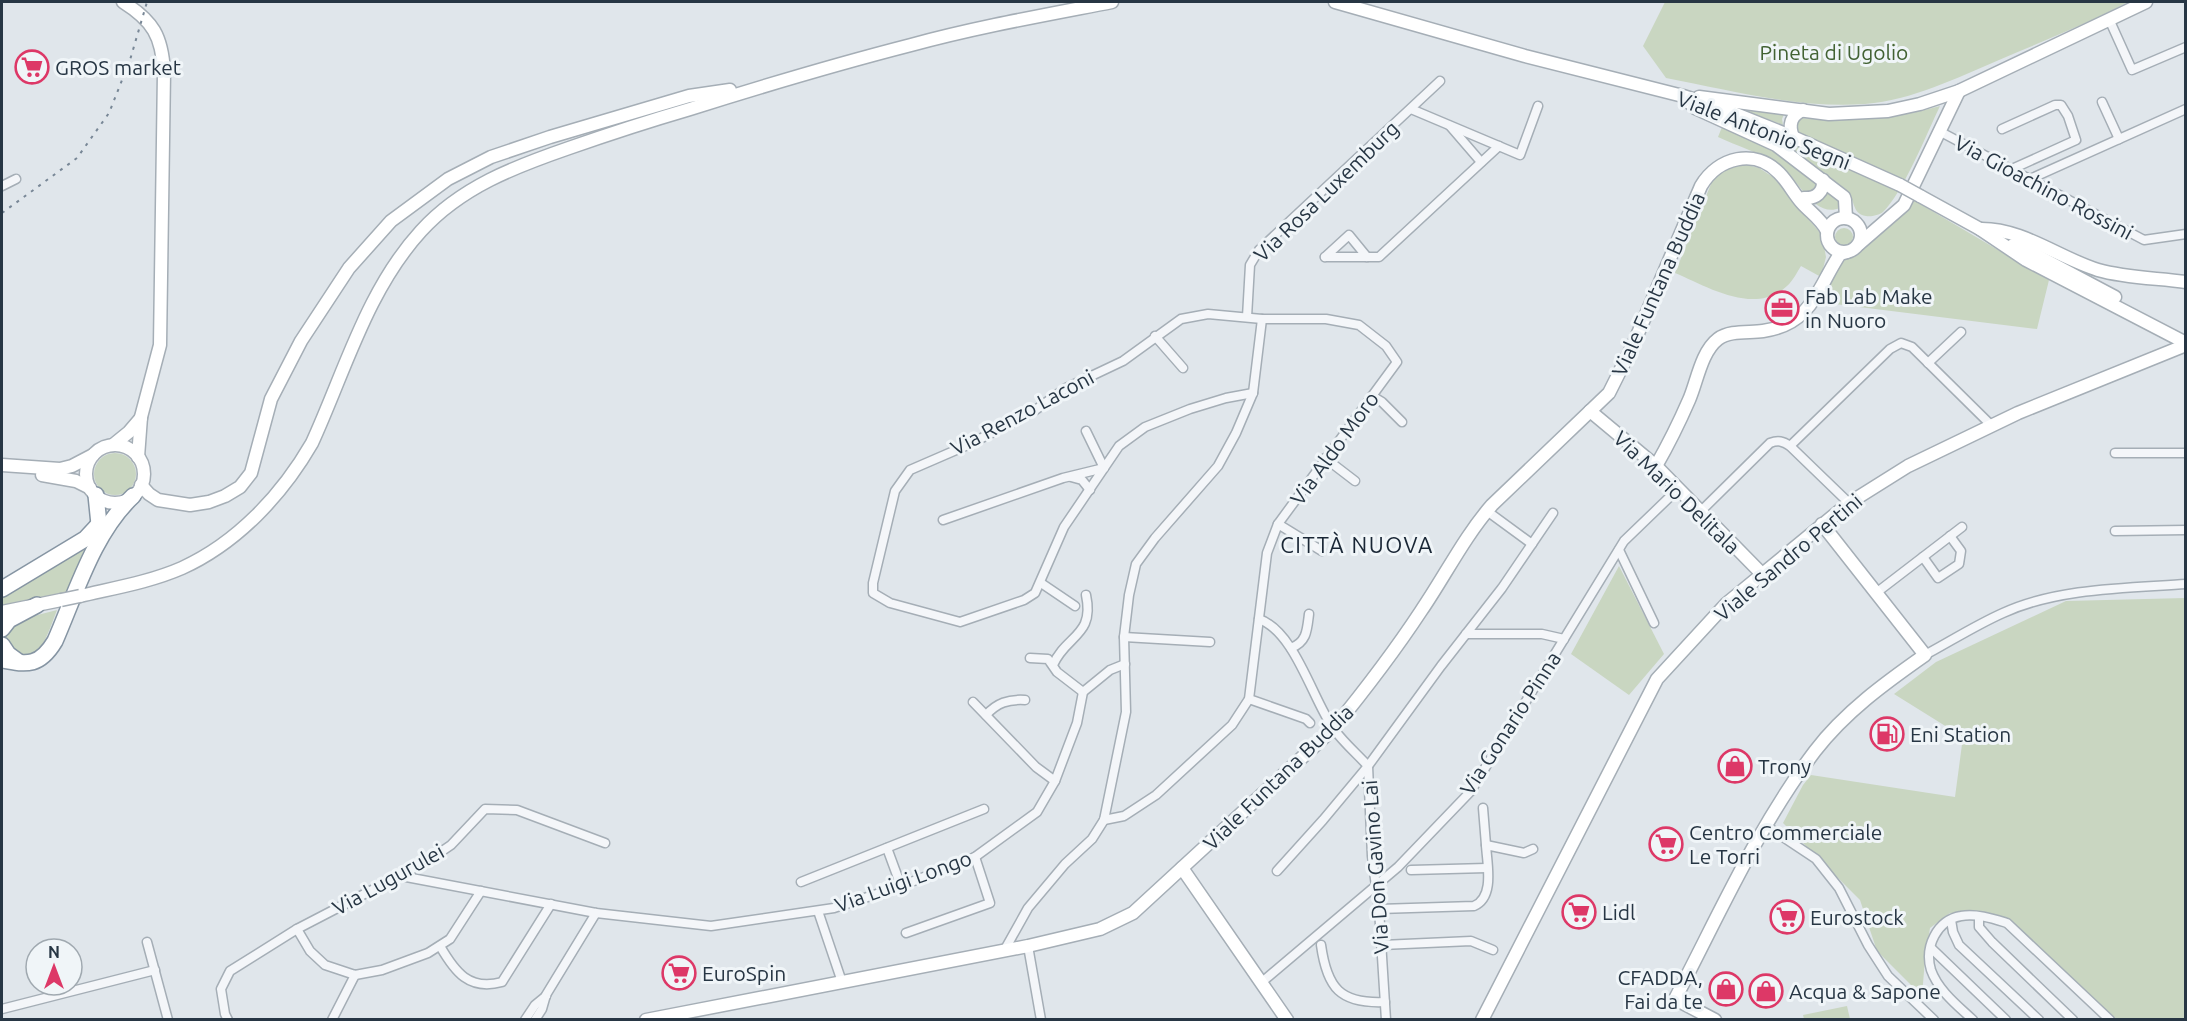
<svg xmlns="http://www.w3.org/2000/svg" width="2187" height="1021" viewBox="0 0 2187 1021" font-family="Ubuntu,sans-serif">
	<rect width="100%" height="100%" fill="#e0e6eb"/>
	<g fill="#c9d6c1">
		<path d="M 1665,2 L 2128,2 C 2087,24 2043,41 1999,60 C 1956,78 1913,100 1865,104 C 1801,109 1729,90 1666,78 L 1643,46 Z"/>
		<polygon points="1733,106 1785,112 1782,119 1783,125"/>
		<path d="M 1940,106 C 1927,133 1903,193 1883,212 C 1879,215 1871,217 1866,216 C 1852,214 1855,200 1848,192 C 1843,186 1835,182 1829,178 C 1807,161 1783,147 1760,132 L 1760,129 L 1803,145 L 1795,125 L 1801,118 C 1848,122 1895,119 1940,106 Z"/>
		<path d="M 1722,127 L 1768,146 L 1785,157 L 1840,200 L 1840,208 C 1813,219 1797,176 1778,164 C 1760,153 1737,146 1718,137 Z"/>
		<path d="M 1743,164 L 1759,168 L 1773,177 L 1822,235 L 1826,257 L 1821,277 L 1801,266 C 1797,272 1793,281 1787,286 C 1755,316 1708,287 1675,273 L 1713,179 L 1720,172 Z"/>
		<polygon points="1910,198 2049,280 2037,329 1819,302 1841,260 1855,249 1879,236 1892,224"/>
		<circle cx="1844" cy="237" r="9"/>
		<circle cx="115" cy="474" r="21"/>
		<polygon points="87,543 67,593 2,606 2,593"/>
		<polygon points="1619,566 1664,654 1629,695 1571,654"/>
		<polygon points="2185,598 2185,1019 2116,1019 2062,972 2009,919 1950,913 1930,928 1925,959 1922,996 1877,951 1860,900 1783,823 1803,785 1811,775 1955,797 1963,737 1894,694 1936,662 2066,601"/>
		<path d="M 57,610 C 47,636 34,682 5,639 L 6,632 L 22,619 Z"/>
		<polygon points="1847,1006 1850,1019 1804,1019 1803,1015"/>
	</g>
	<g fill="none" stroke-linecap="round" stroke-linejoin="round">
		<g stroke="#a5aeb6" stroke-width="11">
			<g id="street">
				<polyline points="2109,19 2132,70 2186,47"/>
				<polyline points="2102,102 2119,139"/>
				<polyline points="1411,109 1520,155 1538,106"/>
				<polyline points="1450,126 1481,162"/>
				<polyline points="2002,129 2055,105 2061,105 2068,116 2076,140 2012,169"/>
				<polyline points="1939,131 2144,240 2186,234"/>
				<polyline points="2030,179 2186,109"/>
				<polyline points="2,186 16,179"/>
				<polyline points="1325,257 1379,257 1499,146"/>
				<polyline points="1325,257 1349,235 1367,257"/>
				<polyline points="1247,317 1250,265 1259,250 1440,81"/>
				<polyline points="1155,336 1183,368"/>
				<polyline points="1928,363 1961,332"/>
				<polyline points="1372,396 1382,402 1402,422"/>
				<polyline points="1790,446 1890,349 1901,343 1912,347 1992,426"/>
				<polyline points="2115,453 2186,453"/>
				<polyline points="1325,458 1355,481"/>
				<polyline points="1071,477 1082,480 1090,490"/>
				<polyline points="1487,511 1532,544"/>
				<path d="M 1700,512 L 1770,443 C 1778,440 1783,441 1790,446 L 1849,503"/>
				<polyline points="943,520 1063,478 1104,468 1086,431"/>
				<polyline points="1278,524 1322,551"/>
				<polyline points="2115,531 2186,530"/>
				<polyline points="1619,550 1654,623"/>
				<polyline points="1923,557 1938,578 1959,564 1961,551 1950,536"/>
				<polyline points="1041,583 1075,606"/>
				<polyline points="1876,593 1962,527"/>
				<path d="M 1259,619 C 1295,632 1312,698 1333,728 C 1343,742 1357,754 1368,766 L 1372,856 L 1379,909 L 1386,1020"/>
				<polyline points="1466,634 1542,634 1564,639"/>
				<polyline points="1124,637 1210,642"/>
				<path d="M 1291,648 C 1307,642 1307,630 1309,614"/>
				<path d="M 1925,655 C 1951,641 1976,625 2003,613 C 2057,588 2127,588 2186,584"/>
				<polyline points="1030,658 1048,659 1057,672 1083,692"/>
				<path d="M 1053,665 C 1066,635 1095,636 1086,595"/>
				<polyline points="1249,699 1306,719 1310,723"/>
				<polyline points="973,702 1036,767 1055,781"/>
				<path d="M 986,715 C 997,703 1008,699 1025,700"/>
				<polyline points="1483,808 1486,845"/>
				<polyline points="1104,820 1124,816 1156,795 1232,725 1249,699 1267,553 1278,524 1397,362 1386,346 1359,325 1326,319 1262,319 1208,314 1181,319 1123,361 1066,388 1034,411 970,444 910,470 895,491 873,583 873,593 890,603 960,622 1024,600 1035,593 1064,527 1119,446 1145,427 1190,409 1226,398 1253,393"/>
				<polyline points="1765,825 1816,859 1839,888 1868,945 1888,976 1934,1020"/>
				<polyline points="887,848 901,886"/>
				<polyline points="1411,870 1487,868"/>
				<polyline points="1277,871 1323,820 1368,766 1441,666 1502,588 1553,513"/>
				<polyline points="401,876 596,913 711,926 834,908 901,886 975,857 1037,812 1055,781 1077,723 1083,692 1110,670 1125,664"/>
				<polyline points="801,882 984,809"/>
				<path d="M 1379,909 L 1474,906 C 1495,897 1487,864 1486,845 L 1524,853 L 1533,849"/>
				<polyline points="818,911 842,982"/>
				<polyline points="1979,917 1979,927 1992,942 2073,1020"/>
				<polyline points="1951,920 1953,932 1959,945 2039,1020"/>
				<polyline points="297,929 310,951 325,965 355,975 382,970 428,953 450,939 481,891"/>
				<polyline points="906,933 990,903 975,857"/>
				<polyline points="147,942 168,1020"/>
				<path d="M 1321,945 C 1327,988 1340,1004 1385,1002"/>
				<polyline points="1382,945 1471,941 1493,950"/>
				<path d="M 440,946 C 455,972 469,991 502,982 L 551,904"/>
				<polyline points="1028,946 1041,1020"/>
				<polyline points="1931,948 2006,1020"/>
				<polyline points="1004,951 1028,908 1065,864 1092,839 1104,820 1126,712 1124,637 1129,595 1136,564 1155,538 1218,466 1236,433 1253,393 1262,319"/>
				<polyline points="1262,982 1398,867 1471,791 1624,541 1678,489"/>
				<polyline points="2,1009 155,970"/>
				<polyline points="228,1020 225,1014 221,989 230,971 297,929 426,862 451,845 485,809 517,810 605,843"/>
				<polyline points="332,1020 355,975"/>
				<polyline points="525,1020 535,1005 546,996"/>
				<polyline points="535,1020 542,1009 546,995 596,913"/>
				<path d="M 1973,1020 C 1957,1005 1938,990 1931,970 C 1924,947 1937,920 1961,916 C 1976,913 1994,919 2007,923 L 2110,1020"/>
			</g>
		</g>
		<g stroke="#a5aeb6" stroke-width="15">
			<g id="secondary">
				<path d="M 123,2 C 153,21 162,36 164,72 L 160,345 L 141,417 L 138,457"/>
				<polyline points="1335,2 1525,56 1683,96 1721,108 1793,137 1900,185"/>
				<polyline points="1699,97 1829,114 1888,111 1920,104 1959,91 2146,2"/>
				<polyline points="1688,101 1695,108 1776,145 1844,197 1845,200 1846,218"/>
				<path d="M 1793,137 C 1788,125 1791,115 1803,110"/>
				<polyline points="1920,196 1980,229 2026,260 2186,343"/>
				<path d="M 1804,198 C 1816,199 1824,192 1823,180"/>
				<circle cx="1844" cy="235" r="17"/>
				<path d="M 1980,229 C 2022,228 2059,258 2098,270 C 2126,278 2157,278 2186,282"/>
				<polyline points="1859,244 1904,205 1959,91"/>
				<polyline points="2013,245 2032,253 2115,297"/>
				<polyline points="1590,411 1656,466 1763,575"/>
				<polyline points="113,445 129,432 141,418"/>
				<circle cx="115" cy="474" r="29"/>
				<polyline points="2,465 60,469 72,466 93,455"/>
				<path d="M 1656,466 C 1668,445 1679,423 1689,400 C 1697,382 1701,352 1718,339 C 1730,330 1749,333 1763,331 C 1812,324 1817,289 1840,254 L 1847,252"/>
				<polyline points="42,475 76,481 90,488"/>
				<polyline points="141,485 149,494 158,500 190,505 209,502 225,496 240,487 251,473 271,399 301,341 349,268 391,221 448,179 491,157 550,137 689,96 730,90"/>
				<path d="M 80,596 C 114,588 150,582 182,568 C 237,543 282,495 312,443 C 345,371 367,290 421,231 C 461,187 514,167 569,148 C 609,134 649,121 690,109 C 763,86 837,64 911,45 C 977,27 1045,15 1112,2"/>
				<polyline points="2,612 61,600"/>
				<polyline points="1182,868 1287,1020"/>
				<path d="M 646,1020 L 1028,946 L 1100,929 L 1133,913 L 1333,729 C 1364,691 1394,652 1421,611 C 1445,576 1464,537 1492,505 L 1609,393 L 1633,345 L 1701,186 C 1718,157 1755,148 1779,173 C 1788,182 1794,194 1802,203 C 1811,213 1821,219 1827,231"/>
				<polyline points="1482,1020 1657,679 1726,604 1849,503 1908,466 2018,413 2186,345"/>
				<path d="M 1715,1020 L 1675,999 C 1719,915 1757,828 1815,751 C 1845,712 1885,683 1925,655 L 1822,524"/>
			</g>
		</g>
		<g stroke="#8695a3" stroke-width="18">
			<g id="highway">
				<polyline points="96,495 100,534"/>
				<polyline points="2,589 85,539 98,525"/>
				<polyline points="2,629 9,620 37,605"/>
				<polyline points="2,645 8,654 19,662"/>
				<path d="M 2,660 C 28,665 40,666 55,641 C 76,593 94,532 133,496"/>
			</g>
		</g>
		<use href="#street" stroke="#f4f6f9" stroke-width="8"/>
		<use href="#secondary" stroke="#fff" stroke-width="12"/>
		<use href="#highway" stroke="#fff" stroke-width="15"/>
		<polyline stroke="#788796" stroke-width="2" stroke-dasharray="3 6" stroke-linecap="butt" points="2,213 77,158 109,113 130,60 147,2"/>
		<g stroke="#a5aeb6" stroke-width="15" stroke-linecap="butt">
			<g id="secondary-bridge">
				<polyline points="1900,185 1920,196"/>
				<polyline points="61,600 80,596"/>
			</g>
		</g>
		<use href="#secondary-bridge" stroke="#fff" stroke-width="12"/>
	</g>
	<defs>
		<g id="supermarket-ring" transform="scale(1.725)"><circle r="9.5" fill="#f0f5f8" stroke="#dd3867" stroke-width="1.5"/><path d="M-6-5.5h2.5l.6 2H6L4.5 2H-2.5L-4.4-4H-6ZM-1.5 3.2a1.3 1.3 0 1 0 .1 0ZM3 3.2a1.3 1.3 0 1 0 .1 0Z" fill="#dd3867"/></g>
		<g id="office-ring" transform="scale(1.725)"><circle r="9.5" fill="#f0f5f8" stroke="#dd3867" stroke-width="1.5"/><path d="M-6-3h4V-5.5h4V-3h4V5H-6ZM-1-4.5V-3h2v-1.5ZM-6 0V1H6V0Z" fill="#dd3867"/></g>
		<g id="fuel-ring" transform="scale(1.725)"><circle r="9.5" fill="#f0f5f8" stroke="#dd3867" stroke-width="1.5"/><path d="M-5.5-6h7V0h2V4h1.3V-2.5L3-4.5l.8-.8L6-3V5H2.5V1h-1V6h-7ZM-4.2-4.7v3.2H.2V-4.7Z" fill="#dd3867"/></g>
		<g id="shop-ring" transform="scale(1.725)"><circle r="9.5" fill="#f0f5f8" stroke="#dd3867" stroke-width="1.5"/><path d="M-5-2.5h2.3a2.7 3.5 0 0 1 5.4 0H5L5.5 6h-11ZM-1.5-2.5h3a1.5 2.3 0 0 0-3 0Z" fill="#dd3867"/></g>
	</defs>
	<g fill-rule="evenodd">
		<use href="#supermarket-ring" x="32" y="67"/>
		<use href="#office-ring" x="1782" y="308"/>
		<use href="#fuel-ring" x="1887" y="734"/>
		<use href="#shop-ring" x="1735" y="766"/>
		<use href="#supermarket-ring" x="1666" y="844"/>
		<use href="#supermarket-ring" x="1579" y="912"/>
		<use href="#supermarket-ring" x="1787" y="917"/>
		<use href="#supermarket-ring" x="679" y="973"/>
		<use href="#shop-ring" x="1726" y="989"/>
		<use href="#shop-ring" x="1766" y="991"/>
	</g>
	<g text-anchor="middle" dominant-baseline="central" stroke-width="6" stroke-linejoin="round" paint-order="stroke">
		<g font-size="21" fill="#426233" stroke="#f0f5f8">
			<text x="1834" y="52">Pineta di Ugolio</text>
		</g>
		<g font-size="21" fill="#273644" stroke="#f0f5f8" text-anchor="start">
			<text x="55" y="67">GROS market</text>
			<text x="1805" y="296">Fab Lab Make<tspan x="1805" dy="24">in Nuoro</tspan></text>
			<text x="1910" y="734">Eni Station</text>
			<text x="1758" y="766">Trony</text>
			<text x="1689" y="832">Centro Commerciale<tspan x="1689" dy="24">Le Torri</tspan></text>
			<text x="1602" y="912">Lidl</text>
			<text x="1810" y="917">Eurostock</text>
			<text x="702" y="973">EuroSpin</text>
			<text x="1703" y="977" text-anchor="end">CFADDA,<tspan x="1703" dy="24">Fai da te</tspan></text>
			<text x="1789" y="991">Acqua &amp; Sapone</text>
		</g>
		<g font-size="21" fill="#273644" stroke="#f0f5f8">
			<text transform="translate(1764 130) rotate(21)">Viale Antonio Segni</text>
			<text transform="translate(2044 187) rotate(28)">Via Gioachino Rossini</text>
			<text transform="translate(1326 191) rotate(-44)">Via Rosa Luxemburg</text>
			<text transform="translate(1658 284) rotate(-66)">Viale Funtana Buddia</text>
			<text transform="translate(1022 412) rotate(-28)">Via Renzo Laconi</text>
			<text transform="translate(1334 448) rotate(-54)">Via Aldo Moro</text>
			<text transform="translate(1677 492) rotate(44)">Via Mario Delitala</text>
			<text transform="translate(1788 557) rotate(-40)">Viale Sandro Pertini</text>
			<text transform="translate(1510 723) rotate(-57)">Via Gonario Pinna</text>
			<text transform="translate(1278 777) rotate(-44)">Viale Funtana Buddia</text>
			<text transform="translate(1375 867) rotate(-94)">Via Don Gavino Lai</text>
			<text transform="translate(388 879) rotate(-29)">Via Lugurulei</text>
			<text transform="translate(903 881) rotate(-20)">Via Luigi Longo</text>
		</g>
		<g font-size="22" letter-spacing="1.5" fill="#192635" stroke="#f0f5f8">
			<text x="1357" y="544">CITTÀ NUOVA</text>
		</g>
	</g>
	<rect width="2187" height="1021" fill="none" stroke="#273644" stroke-width="6"/>
	<g transform="translate(54 967)"><circle r="28" fill="#f0f5f8" stroke="#a0a9b0" stroke-width="1.5"/>
	<path d="M0-4.5L10 22L0 15L-10 22Z" fill="#dd3867"/>
	<text y="-9" font-size="16" font-weight="bold" text-anchor="middle" fill="#273644">N</text>
	</g>
</svg>
